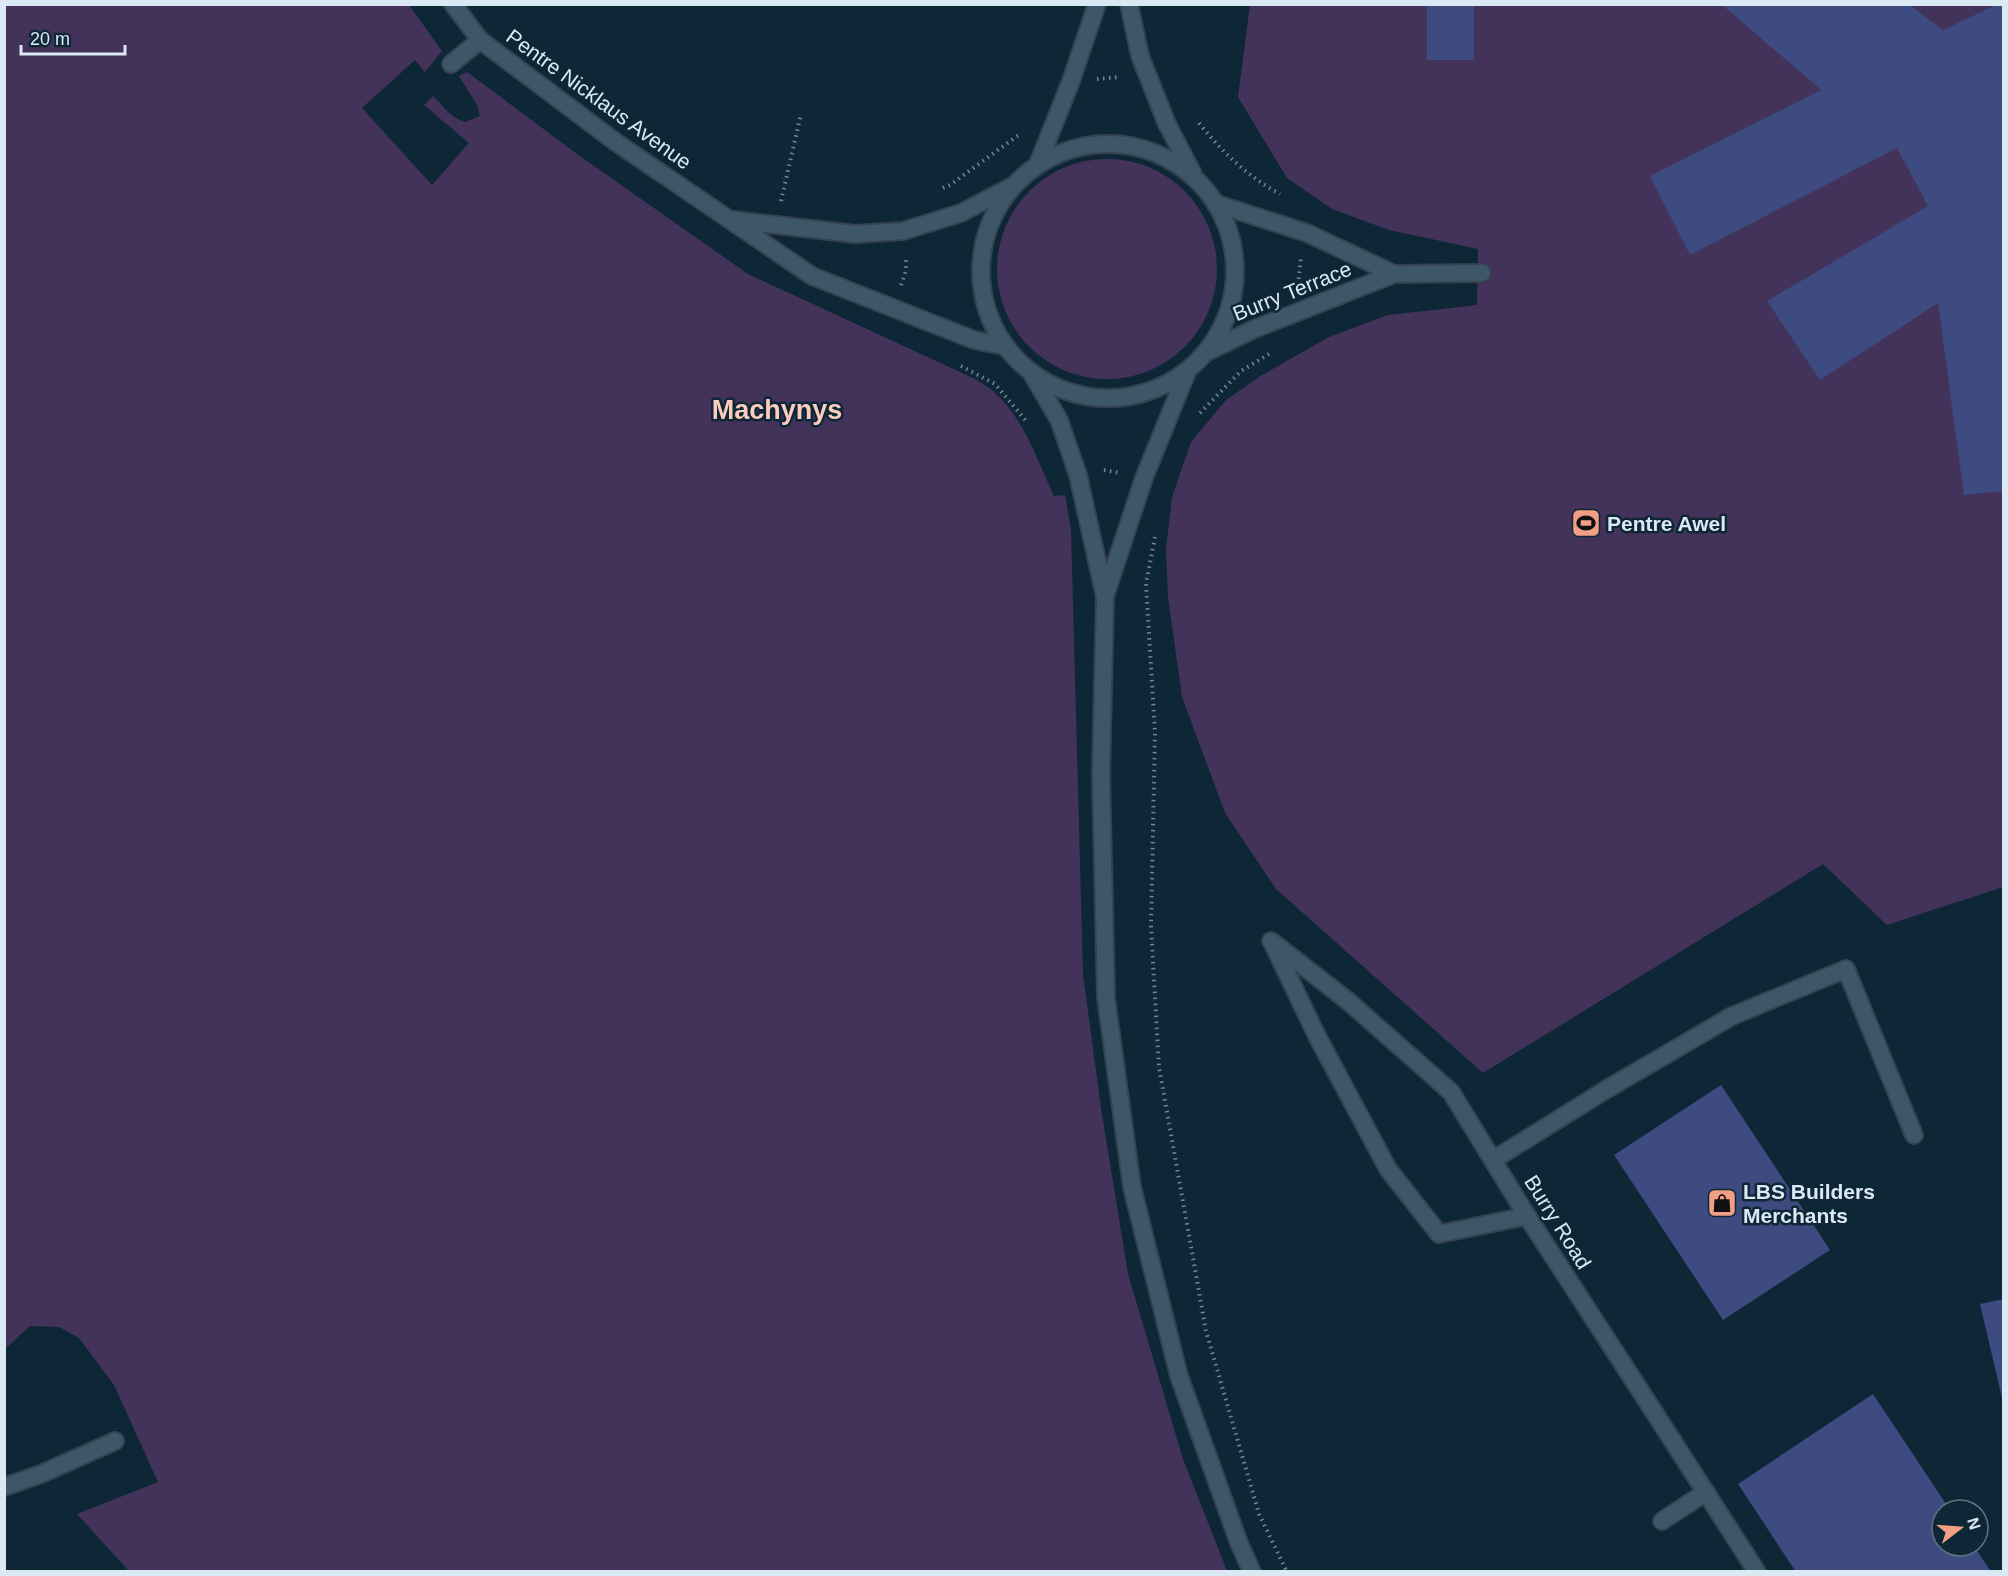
<svg xmlns="http://www.w3.org/2000/svg" width="2008" height="1576" viewBox="0 0 2008 1576" font-family="Helvetica,sans-serif">
	<rect width="100%" height="100%" fill="#0e2737"/>
	<g fill="#433259">
		<path d="M 5,4 L 409,5 L 442,51 L 425,72 L 415,60 L 362,108 L 432,185 L 469,143 L 424,105 L 433,96 C 446,108 447,115 465,122 L 480,116 L 477,105 L 459,76 L 467,72 L 577,154 L 748,274 L 973,378 C 980,382 987,386 993,391 C 1024,418 1037,460 1054,496 L 1065,495 L 1071,530 L 1083,974 L 1101,1108 L 1128,1274 L 1183,1459 L 1227,1571 L 129,1571 L 77,1514 L 158,1482 L 114,1385 L 79,1338 L 59,1327 L 30,1326 L 5,1349 Z"/>
		<polygon points="1250,5 2003,5 2003,887 1887,925 1823,864 1483,1073 1276,889 1225,813 1182,697 1168,597 1166,549 1172,497 1191,442 1226,400 1262,375 1329,337 1388,315 1477,305 1478,249 1389,230 1332,209 1287,178 1238,97"/>
		<circle cx="1107" cy="269" r="110"/>
	</g>
	<g fill="#3d4b80">
		<rect x="1427" y="4" width="47" height="56"/>
		<polygon points="1721,4 1909,4 1943,30 1998,4 2004,4 2004,491 1964,495 1938,303 1820,380 1767,301 1928,206 1897,148 1690,255 1650,176 1821,90"/>
		<polygon points="1721,1085 1830,1250 1723,1320 1614,1155"/>
		<polygon points="2004,1299 2004,1402 2003,1402 1980,1304"/>
		<polygon points="1873,1394 1950,1510 1942,1510 1942,1546 1974,1546 1991,1572 1796,1572 1738,1484"/>
	</g>
	<g fill="none" stroke-linecap="round" stroke-linejoin="round">
		<g stroke="#354351" stroke-width="20">
			<g id="service">
				<polyline points="451,64 480,40"/>
				<polyline points="1217,204 1307,233 1394,274"/>
				<polyline points="1207,352 1252,330 1394,274 1482,273"/>
				<polyline points="1271,941 1348,1001 1451,1092 1527,1216 1654,1412"/>
				<polyline points="1273,944 1317,1036 1388,1169 1439,1234 1527,1216"/>
				<polyline points="1493,1160 1607,1089 1732,1016 1846,969 1914,1135"/>
				<polyline points="1662,1521 1706,1492"/>
			</g>
		</g>
		<g stroke="#354351" stroke-width="20">
			<g id="minor">
				<polyline points="453,4 480,40 617,143 812,276 974,340 1004,346"/>
				<polyline points="733,220 855,234 903,231 961,213 1014,185"/>
				<polyline points="1654,1412 1757,1572"/>
				<polyline points="4,1487 41,1474 115,1441"/>
			</g>
		</g>
		<g stroke="#354351" stroke-width="20">
			<g id="secondary">
				<polyline points="1129,4 1140,56 1167,124 1193,174"/>
				<circle cx="1108" cy="271" r="127"/>
				<polyline points="1038,164 1071,81 1097,4"/>
				<polyline points="1032,374 1059,420 1078,475 1105,597 1101,775 1106,998 1132,1187 1179,1376 1239,1543 1252,1572"/>
				<polyline points="1105,596 1144,478 1187,372"/>
			</g>
		</g>
		<g stroke="#738694" stroke-width="4" stroke-dasharray="1.5 4.5" stroke-linecap="butt">
			<polyline points="1097,79 1120,77"/>
			<path d="M 1199,123 C 1222,152 1247,176 1280,194"/>
			<polyline points="943,188 950,185 1020,134"/>
			<polyline points="781,201 801,114"/>
			<polyline points="901,285 906,271 906,257"/>
			<polyline points="1298,285 1301,257"/>
			<polyline points="961,366 995,384 1027,422"/>
			<polyline points="1200,413 1241,371 1269,354"/>
			<polyline points="1104,470 1120,473"/>
			<polyline points="1155,537 1146,584 1155,732 1151,926 1159,1067 1206,1331 1259,1514 1287,1572"/>
		</g>
		<use href="#service" stroke="#3d5769" stroke-width="16"/>
		<use href="#minor" stroke="#3d5769" stroke-width="16"/>
		<use href="#secondary" stroke="#3d5769" stroke-width="16"/>
	</g>
	<defs>
		<g id="stadium-square" transform="scale(1.5)"><rect x="-9" y="-9" width="18" height="18" rx="4" fill="#f39f85" stroke="#0e2737"/><path d="M0-5a6.5 5 0 1 0 0 10a6.5 5 0 1 0 0-10ZM-3.5-1.8h7v3.6h-7Z" fill="#111"/></g>
		<g id="shop-square" transform="scale(1.5)"><rect x="-9" y="-9" width="18" height="18" rx="4" fill="#f39f85" stroke="#0e2737"/><path d="M-5-2.5h2.3a2.7 3.5 0 0 1 5.4 0H5L5.5 6h-11ZM-1.5-2.5h3a1.5 2.3 0 0 0-3 0Z" fill="#111"/></g>
	</defs>
	<g fill-rule="evenodd">
		<use href="#stadium-square" x="1586" y="523"/>
		<use href="#shop-square" x="1722" y="1203"/>
	</g>
	<g text-anchor="middle" dominant-baseline="central" stroke-width="5" stroke-linejoin="round" paint-order="stroke">
		<g font-size="21" fill="#dbe9f4" stroke="#0e2737">
			<text transform="translate(599 99) rotate(36)">Pentre Nicklaus Avenue</text>
			<text transform="translate(1292 291) rotate(-22)">Burry Terrace</text>
			<text transform="translate(1558 1222) rotate(58)">Burry Road</text>
		</g>
		<g font-size="21" font-weight="bold" fill="#dbe9f4" stroke="#0e2737" text-anchor="start">
			<text x="1607" y="523">Pentre Awel</text>
			<text x="1743" y="1191">LBS Builders<tspan x="1743" dy="24">Merchants</tspan></text>
		</g>
		<g font-size="27" font-weight="bold" fill="#fccbbc" stroke="#0e2737">
			<text x="777" y="410">Machynys</text>
		</g>
	</g>
	<rect width="2008" height="1576" fill="none" stroke="#dbe9f4" stroke-width="12"/>
	<g transform="translate(1960 1528) rotate(73)"><circle r="28" fill="#0e2737" stroke="#607583" stroke-width="1.5"/>
	<path d="M0-4.5L10 22L0 15L-10 22Z" fill="#f39f85"/>
	<text y="-9" font-size="16" font-weight="bold" text-anchor="middle" fill="#dbe9f4">N</text>
	</g>
	<path d="M21 45v9h104v-9" fill="none" stroke="#dbe9f4" stroke-width="3"/>
	<text x="30" y="45" font-size="18" fill="#dbe9f4" stroke="#0e2737" stroke-width="4.5" paint-order="stroke">20 m</text>
</svg>
